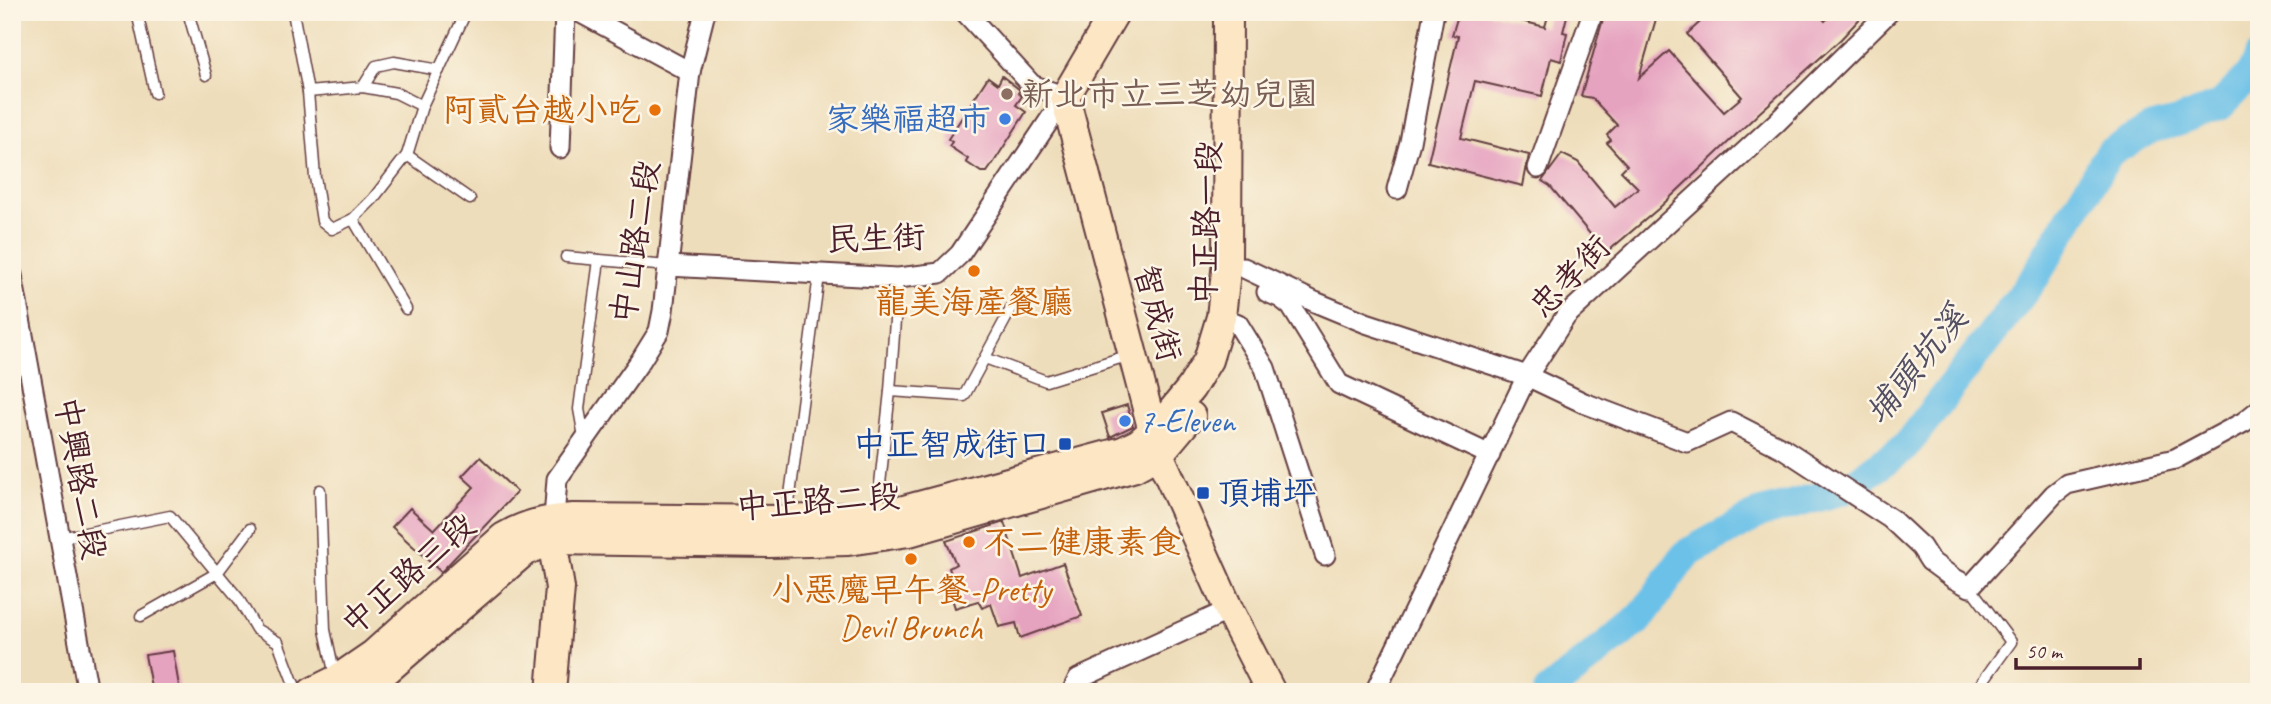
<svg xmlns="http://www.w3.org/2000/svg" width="2271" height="704" viewBox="0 0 2271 704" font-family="Caveat,'LXGW WenKai TC',sans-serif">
	<rect width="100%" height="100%" fill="#fcf5e5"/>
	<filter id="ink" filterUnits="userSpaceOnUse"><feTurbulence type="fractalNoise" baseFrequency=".0143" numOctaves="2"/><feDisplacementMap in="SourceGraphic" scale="14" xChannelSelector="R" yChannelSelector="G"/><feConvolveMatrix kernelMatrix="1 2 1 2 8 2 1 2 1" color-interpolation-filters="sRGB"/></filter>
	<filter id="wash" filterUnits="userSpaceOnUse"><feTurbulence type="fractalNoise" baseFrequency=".00686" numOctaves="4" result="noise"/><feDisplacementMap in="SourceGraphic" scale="28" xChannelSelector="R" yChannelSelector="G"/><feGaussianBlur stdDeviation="1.57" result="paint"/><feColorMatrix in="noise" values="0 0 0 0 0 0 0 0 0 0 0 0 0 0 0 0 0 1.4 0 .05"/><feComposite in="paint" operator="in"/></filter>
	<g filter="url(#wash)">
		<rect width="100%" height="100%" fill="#eeddba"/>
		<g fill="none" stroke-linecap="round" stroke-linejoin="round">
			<polyline stroke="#6cc1e8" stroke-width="5" points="2253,72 2259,79"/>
			<polyline stroke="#6cc1e8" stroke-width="30" points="1548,692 1641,617 1686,554 1759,514 1846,489 1905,447 2035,277 2109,153 2150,129 2177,122 2221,105 2253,72 2259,57"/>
		</g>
		<g id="blocks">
			<g fill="#e6a3c0">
				<polygon points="1459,12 1486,12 1545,27 1549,12 1568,12 1563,32 1567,33 1561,61 1551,58 1542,96 1475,81 1461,138 1529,155 1523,186 1428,162 1458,36 1452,35"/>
				<polygon points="1605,12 1658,12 1639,78 1669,51 1724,112 1742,97 1687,34 1711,12 1817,12 1825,21 1834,12 1866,12 1841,39 1759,113 1658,209 1606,253 1550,186 1542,181 1562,154 1578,162 1615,207 1638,188 1621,171 1627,165 1607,143 1611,140 1607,135 1617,125 1592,98 1581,96"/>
				<polygon points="1002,76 1020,90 1018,93 1022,96 1016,105 1026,112 994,162 987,172 981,172 966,162 968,159 949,146 952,142 948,139 988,77 998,84"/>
				<polygon points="1127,405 1133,426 1110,437 1102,413"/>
				<polygon points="480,457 517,492 441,572 392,527 410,508 434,530 474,487 462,476"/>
				<polygon points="1004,522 1022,578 1063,563 1082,616 1020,638 1016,623 999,627 991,604 982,608 978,601 955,608 949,588 956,587 949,568 956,564 946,541"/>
				<polygon points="173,651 180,692 152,692 145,655"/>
			</g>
		</g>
	</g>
	<g filter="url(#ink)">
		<use href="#blocks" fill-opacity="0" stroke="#633c40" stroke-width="2"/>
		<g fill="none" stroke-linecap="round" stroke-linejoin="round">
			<g stroke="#633c40" stroke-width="13">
				<g id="lane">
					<polyline points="137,12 155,93"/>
					<polyline points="188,12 206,75"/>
					<polyline points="293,12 308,92 315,177 322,221 332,229 353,219 373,199 407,155 422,106 466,12"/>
					<polyline points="363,87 376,66 394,62 439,70"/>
					<polyline points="308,92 363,87 396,93 422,106"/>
					<polyline points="407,155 470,199"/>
					<polyline points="353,219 406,309"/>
					<polyline points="566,257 668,266"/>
					<polyline points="985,358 1046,381 1130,355"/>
					<polyline points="890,391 964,396 1018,296"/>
					<polyline points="584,437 579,409 599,260"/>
					<polyline points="320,490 325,630 335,676"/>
					<polyline points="877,512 890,391 898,278"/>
					<polyline points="787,518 819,275"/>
					<polyline points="60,538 170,516 238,598 256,629 278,642 297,692"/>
					<polyline points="1970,587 2011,642 1975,692"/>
					<polyline points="141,616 217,573 250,529"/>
				</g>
			</g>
			<g stroke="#633c40" stroke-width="23">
				<g id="street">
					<polyline points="579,12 690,72"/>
					<polyline points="560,148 565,12"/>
					<polyline points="1538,168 1593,12"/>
					<polyline points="1397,189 1410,142 1434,12"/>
					<polyline points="668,266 898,278 940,273 960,254 1065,97 1032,85 965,12"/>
					<polyline points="1244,268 1315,302 1366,323 1527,376 1584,403 1687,442 1731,422 1784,449 1891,519 1921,547 1930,561 1953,578 1970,587 2054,494 2067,484 2175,459 2244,422 2259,410"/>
					<polyline points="12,275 88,692"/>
					<polyline points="1267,292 1281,298 1291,306 1339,384 1490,455"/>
					<polyline points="1221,317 1238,324 1265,368 1325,555"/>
					<polyline points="554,519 557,479 641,360 659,331 663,311 690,72 705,12"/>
					<polyline points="1072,692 1078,679 1229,610"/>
					<polyline points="1375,692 1527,376 1566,316 1776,123 1889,12"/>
				</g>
			</g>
			<g stroke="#633c40" stroke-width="32">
				<g id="secondary">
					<polyline points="1115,12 1065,97 1159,454 1229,610 1271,692"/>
					<path d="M 312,692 L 336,680 L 374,654 L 504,537 C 526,524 548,519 573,518 L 787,520 L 877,516 L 904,510 L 1123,451 L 1139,443 L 1164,421 L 1191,388 L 1208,360 L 1221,317 L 1227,262 L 1228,12"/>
					<polyline points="358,692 374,681 525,551 552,540 769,543 848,541 909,532 1135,467 1159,454 1191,416"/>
					<polyline points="551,692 560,588 552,540 554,522"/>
				</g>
			</g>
			<use href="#lane" stroke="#fff" stroke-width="10"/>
			<use href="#street" stroke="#fff" stroke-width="19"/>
			<use href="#secondary" stroke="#fce6c4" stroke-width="28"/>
		</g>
	</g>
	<circle fill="#8d6e63" stroke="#fcf5e5" stroke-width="2.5" cx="1007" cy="94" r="7"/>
	<g fill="#e8710a" stroke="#fcf5e5" stroke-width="2.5">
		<circle cx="655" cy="110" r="7"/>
		<circle cx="974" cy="271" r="7"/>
		<circle cx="969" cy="542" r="7"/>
		<circle cx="911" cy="559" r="7"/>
	</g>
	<g fill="#3f7fe0" stroke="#fcf5e5" stroke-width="2.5">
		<circle cx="1005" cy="119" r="7"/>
		<circle cx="1125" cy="421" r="7"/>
	</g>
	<g fill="#1a4fb4" stroke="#fcf5e5" stroke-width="2.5">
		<rect x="1058" y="437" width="14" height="14" rx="3.5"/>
		<rect x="1196" y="486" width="14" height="14" rx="3.5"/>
	</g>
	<g text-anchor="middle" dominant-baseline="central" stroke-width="5" stroke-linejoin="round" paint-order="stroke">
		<g font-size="33" fill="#785e54" stroke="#fcf5e5" text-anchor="start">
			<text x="1021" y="94">新北市立三芝幼兒園</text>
		</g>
		<g font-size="33" fill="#c56008" stroke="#fcf5e5">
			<text x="641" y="110" text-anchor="end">阿貳台越小吃</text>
			<text x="974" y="302">龍美海產餐廳</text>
			<text x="983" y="542" text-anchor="start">不二健康素食</text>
			<text x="911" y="590">小惡魔早午餐-Pretty<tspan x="911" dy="38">Devil Brunch</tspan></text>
		</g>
		<g font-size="33" fill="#366cbe" stroke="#fcf5e5" text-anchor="end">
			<text x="991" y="119">家樂福超市</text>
			<text x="1139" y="421" text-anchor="start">7-Eleven</text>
		</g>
		<g font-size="33" fill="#4a1f2b" stroke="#fcf5e5">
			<text transform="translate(1206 223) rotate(-88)">中正路一段</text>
			<text transform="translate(876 238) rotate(-2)">民生街</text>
			<text transform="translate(635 242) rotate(-81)">中山路二段</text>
			<text transform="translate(1570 276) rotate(-46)">忠孝街</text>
			<text transform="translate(1158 313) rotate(75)">智成街</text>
			<text transform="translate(81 478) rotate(80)">中興路二段</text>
			<text transform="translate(818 501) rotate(-4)">中正路二段</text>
			<text transform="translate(408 574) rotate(-41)">中正路三段</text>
		</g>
		<g font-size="33" fill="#164399" stroke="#fcf5e5" text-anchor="end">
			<text x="1051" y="444">中正智成街口</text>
			<text x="1217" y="493" text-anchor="start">頂埔坪</text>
		</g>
		<g font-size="35" font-style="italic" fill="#545064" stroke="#fcf5e5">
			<text transform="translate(1916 365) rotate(-51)">埔頭坑溪</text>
		</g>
	</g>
	<rect width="2271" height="704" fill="none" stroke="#fcf5e5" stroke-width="42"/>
	<path d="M2016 658v10h124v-10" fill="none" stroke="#4a1f2b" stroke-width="3.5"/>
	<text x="2026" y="658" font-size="21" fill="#4a1f2b" stroke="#fcf5e5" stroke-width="5" paint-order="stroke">50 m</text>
</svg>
